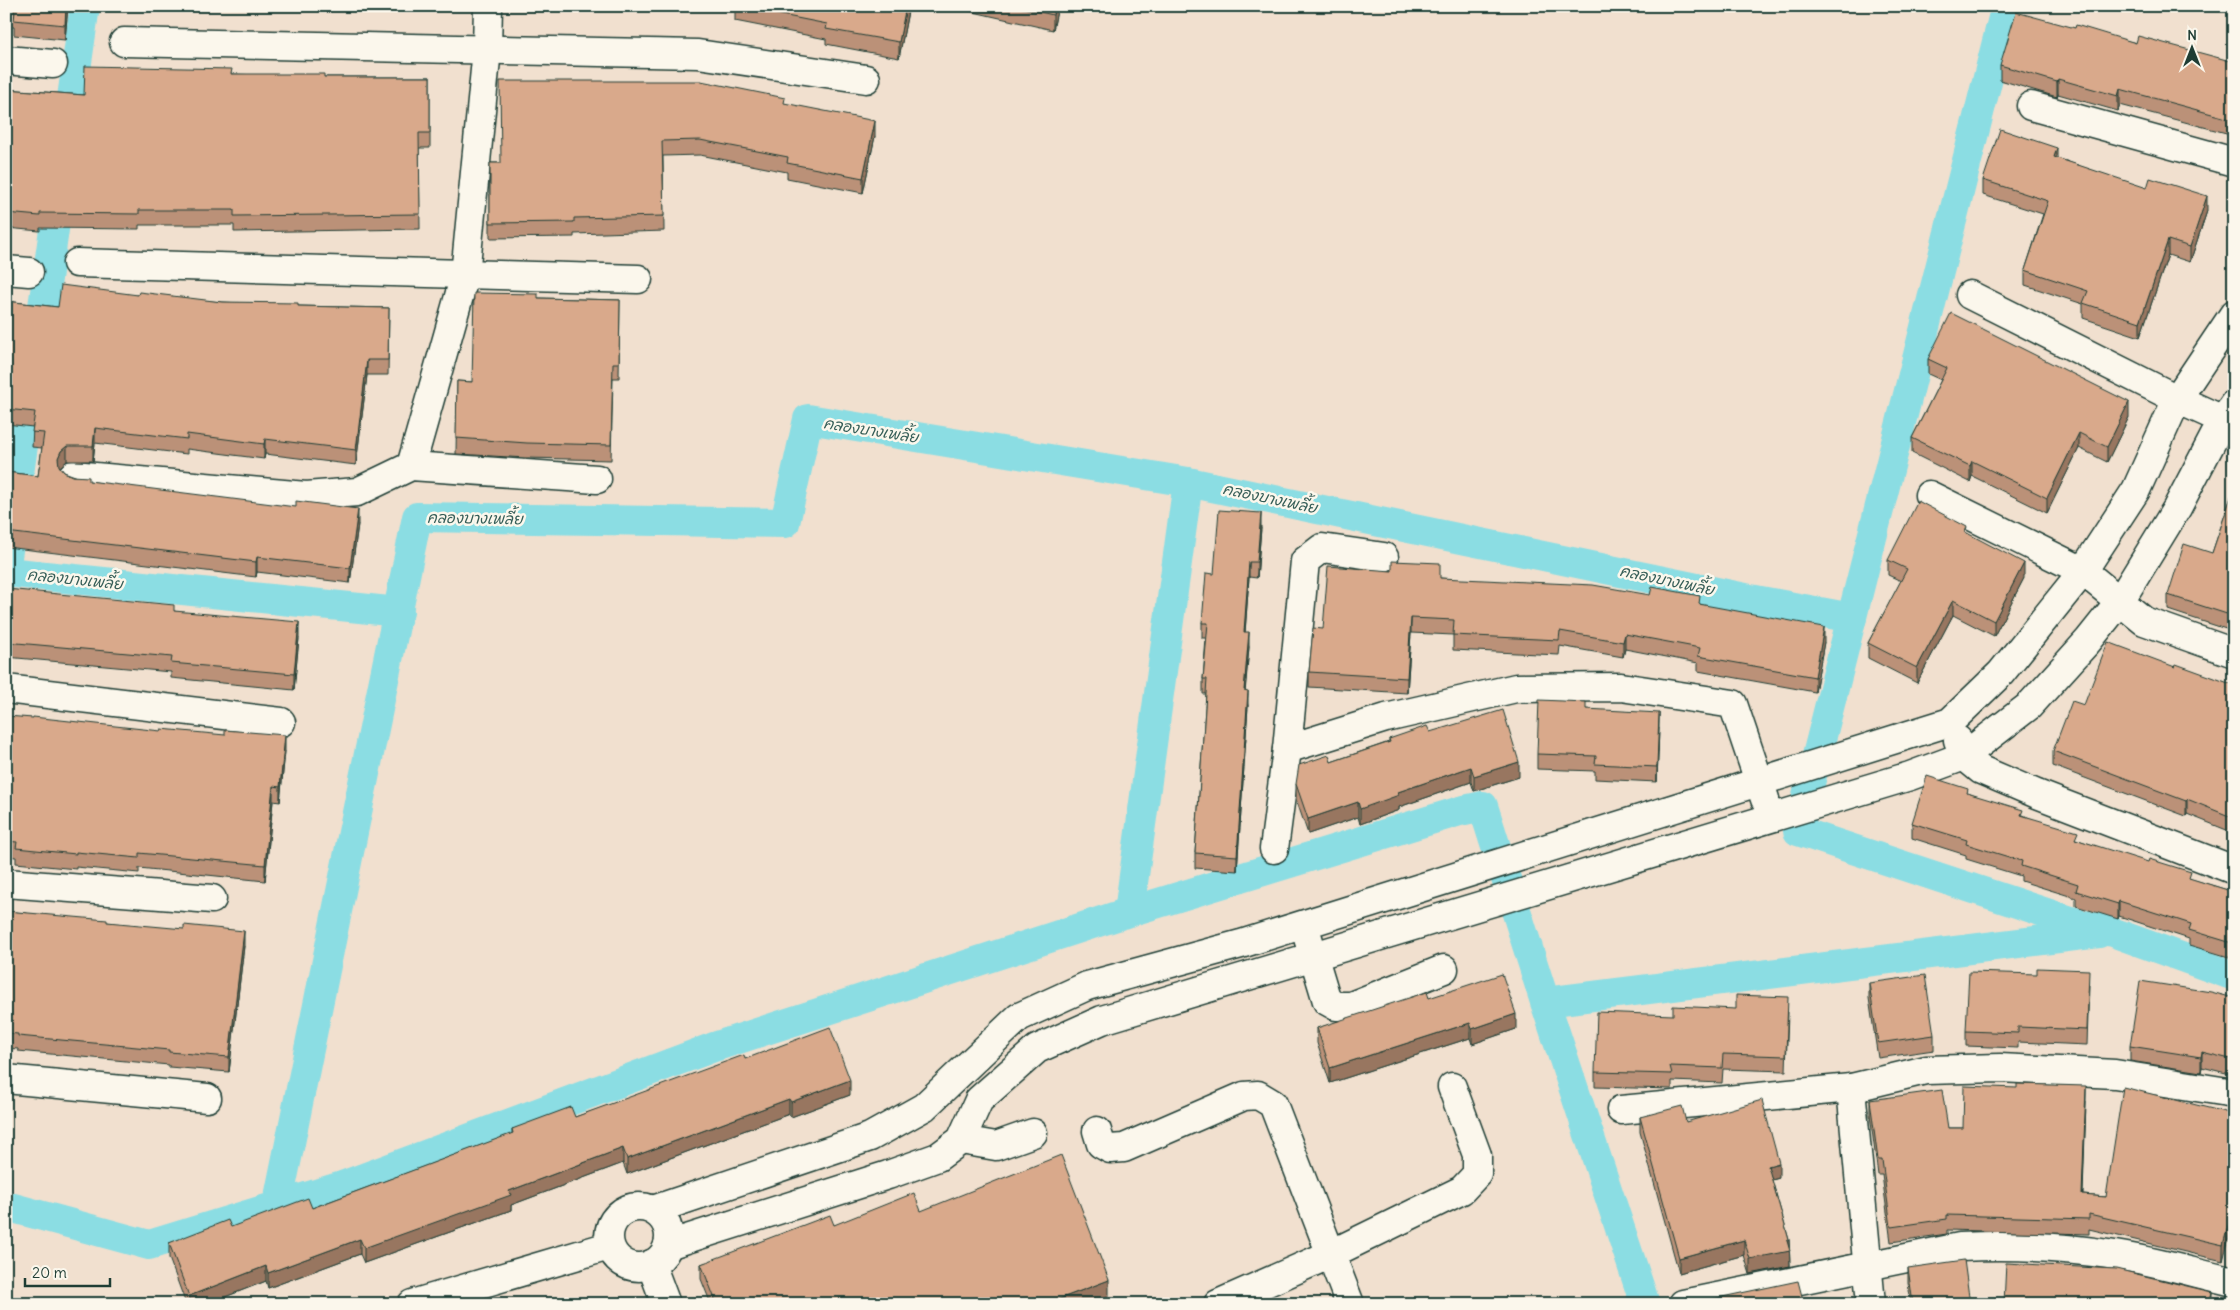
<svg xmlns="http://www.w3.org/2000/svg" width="2240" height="1310" viewBox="0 0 2240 1310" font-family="Delius,'Playpen Sans Thai',sans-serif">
	<rect width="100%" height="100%" fill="#f1e0cf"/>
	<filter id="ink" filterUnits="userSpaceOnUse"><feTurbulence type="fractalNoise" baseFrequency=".02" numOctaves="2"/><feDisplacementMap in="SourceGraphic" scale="10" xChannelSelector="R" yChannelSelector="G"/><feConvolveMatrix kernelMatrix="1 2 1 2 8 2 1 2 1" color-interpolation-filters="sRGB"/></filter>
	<g filter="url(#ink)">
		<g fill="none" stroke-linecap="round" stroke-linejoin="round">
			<g stroke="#8bdde3" stroke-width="30">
				<polyline points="2006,6 1798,831 2080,924 2112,932 2234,976"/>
				<polyline points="67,133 85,6"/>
				<polyline points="6,564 60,188"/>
				<polyline points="6,572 399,612"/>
				<polyline points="1129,912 1188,482"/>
				<polyline points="1545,1002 2099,933"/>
				<polyline points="6,1206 149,1245 342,1186 714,1047 1129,912 1460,811 1483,806 1545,1002 1645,1304"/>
				<polyline points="277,1207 417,517 785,523 808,419 1188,482 1750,599 1852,618"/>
			</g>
			<g stroke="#1f3d34" stroke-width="31">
				<g id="minor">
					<polyline points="124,42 698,54 866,79"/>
					<polyline points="6,60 53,64"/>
					<polyline points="2031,106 2234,162"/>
					<polyline points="77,263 638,279"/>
					<polyline points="6,270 29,272"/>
					<polyline points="1970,295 2177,399 2234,425"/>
					<polyline points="411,466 465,275 487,49 488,6"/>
					<polyline points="73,475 306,496 357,492 411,466 597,479"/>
					<polyline points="1929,495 2083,571 2144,621 2234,653"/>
					<polyline points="6,689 281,722"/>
					<polyline points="1958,740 1964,756 1981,770 2037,794 2234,870"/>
					<polyline points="1287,749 1386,718 1516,688 1621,687 1733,704 1765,799"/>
					<polyline points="1274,849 1287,749 1305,561 1322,548 1384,557"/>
					<polyline points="6,883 212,899"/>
					<polyline points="1308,938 1327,1001 1336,1006 1351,1006 1444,969"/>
					<polyline points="6,1079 207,1098"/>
					<polyline points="1851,1088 1871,1304"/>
					<polyline points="1621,1110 1851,1088 1926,1070 2000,1068 2115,1074 2234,1093"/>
					<polyline points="1097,1131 1101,1144 1110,1149 1124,1148 1244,1096 1258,1095 1273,1104 1350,1304"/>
					<polyline points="961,1140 996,1146 1033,1133"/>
					<circle cx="639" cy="1237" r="30"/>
					<polyline points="653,1210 870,1137 924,1107 1019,1017 1087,986 1241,944 1950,722 2001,673 2083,571 2136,490 2177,399 2234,314"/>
					<polyline points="668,1245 888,1175 938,1157 961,1140 979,1100 1037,1049 1102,1020 1910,776 1964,756 2029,706 2088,641 2120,601 2177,508 2223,420 2234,404"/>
					<polyline points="651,1264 666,1304"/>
					<polyline points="412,1304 609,1246"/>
					<polyline points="1218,1304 1331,1254 1462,1190 1477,1174 1477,1155 1452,1087"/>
					<path d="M 1683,1304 L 1960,1247 C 2012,1244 2063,1247 2115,1255 C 2155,1261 2195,1273 2234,1282"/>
				</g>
			</g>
			<use href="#minor" stroke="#fbf7ec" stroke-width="28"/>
		</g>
		<g fill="#bb9178" stroke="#1f3d34">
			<polygon points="6,6 68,6 65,40 14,35 14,27 6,27"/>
			<polygon points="526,6 617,6 617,8 526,7"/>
			<polygon points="735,6 909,6 899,58 826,44 826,39 735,21"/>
			<polygon points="947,6 1058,6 1053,30"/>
			<polygon points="2075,28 2136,43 2234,62 2234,135 2120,105 2118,111 2058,94 2057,97 2000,80 2000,65"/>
			<polygon points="231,74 324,77 430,77 430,148 419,148 420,229 234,232 234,225 139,225 139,229 40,228 40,231 6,228 6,89 84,95"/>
			<polygon points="785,104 875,136 863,193 787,178 787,172 700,155 663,156 664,231 574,234 574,237 490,238 490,163 501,163"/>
			<polygon points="2057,158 2207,211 2190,262 2168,255 2140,337 2083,318 2083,304 2025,285 2025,270 2043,214 1983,195 1983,180"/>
			<polygon points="138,295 222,302 298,306 389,308 388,375 367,375 356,465 265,454 264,459 187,449 187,454 95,443 93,461 67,461 61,466 60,467 64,472 89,481 358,524 350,583 257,572 256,577 6,547 6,472 38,476 42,448 32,447 33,427 6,424 6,301 58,307"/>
			<polygon points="538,298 620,300 619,378 613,378 611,460 527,458 456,454 457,381 472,382"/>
			<polygon points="1928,359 2129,417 2107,462 2079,448 2047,513 1972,476 1970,482 1912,453 1912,438 1941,380 1928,374"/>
			<polygon points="2234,488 2234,637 2229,635 2229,630 2168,610 2168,595 2212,553"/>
			<polygon points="1261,528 1257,578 1249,577 1245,632 1249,647 1245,690 1248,706 1237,871 1195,868 1195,853 1206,694 1203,694 1203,679 1206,638 1202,638 1202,623 1214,574"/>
			<polygon points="1967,533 2024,578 1994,636 1953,615 1917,683 1868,658 1868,643 1901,581 1888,575 1888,560"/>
			<polygon points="1392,571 1440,578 1700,604 1824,642 1815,692 1698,671 1698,663 1625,649 1623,657 1560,646 1559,655 1453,650 1453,635 1411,633 1407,693 1309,687 1309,672 1323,629"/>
			<polygon points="6,589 174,611 299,638 294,690 171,678 171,672 6,657"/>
			<polygon points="2175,667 2234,685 2234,833 2187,814 2186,816 2053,766 2053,751 2084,705"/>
			<polygon points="1586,709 1659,728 1657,782 1595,779 1595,771 1537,769 1537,754"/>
			<polygon points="6,716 285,751 280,802 273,801 265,881 139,868 139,873 76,867 76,869 16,863 16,857 6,856"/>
			<polygon points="1430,732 1519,777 1474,791 1471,782 1399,807 1399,810 1360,824 1358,817 1308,834 1296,799 1296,784 1331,762 1389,742 1389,739"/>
			<polygon points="1968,793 2023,815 2078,840 2191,879 2234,892 2234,955 2233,954 2232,958 2189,945 2189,939 2119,916 2118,919 2076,906 2076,898 2021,881 2021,876 1966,859 1966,855 1912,838 1912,823"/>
			<polygon points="6,911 107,922 244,946 229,1072 169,1067 169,1065 18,1051 18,1049 6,1048"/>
			<polygon points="1869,983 1934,1035 1934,1050 1878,1058 1869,998"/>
			<polygon points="2089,985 2087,1045 2018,1042 2018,1048 1966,1046 1966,1031"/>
			<polygon points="1429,998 1516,1029 1472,1044 1470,1038 1330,1083 1317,1043 1317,1028"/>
			<polygon points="2234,998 2234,1075 2202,1067 2201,1072 2130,1061 2130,1046"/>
			<polygon points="1788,1012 1786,1071 1723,1069 1722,1083 1672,1081 1672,1089 1595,1087 1595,1072"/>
			<polygon points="745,1059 850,1095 791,1117 789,1114 627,1174 623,1163 511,1205 511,1210 364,1263 360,1254 268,1288 266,1281 207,1304 186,1304 169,1258 169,1243 312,1208 512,1134 512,1129 575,1117"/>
			<polygon points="1870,1100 1948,1128 1963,1128 2086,1101 2083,1195 2106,1197 2229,1113 2223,1261 2089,1229 2089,1234 1947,1230 1947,1234 1891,1242 1882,1175 1878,1175 1870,1115"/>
			<polygon points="1640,1117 1686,1122 1779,1178 1772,1180 1789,1240 1790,1266 1750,1274 1744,1255 1679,1273 1640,1132"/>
			<polygon points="921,1211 1109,1296 1086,1304 711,1304 701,1279 701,1264 834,1225"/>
			<polygon points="1908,1268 1970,1304 1911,1304 1908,1283"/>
		</g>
		<g fill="#987661" stroke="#1f3d34">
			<polygon points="66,6 68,6 65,40 65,25"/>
			<polygon points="906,6 909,6 899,58 899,42"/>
			<polygon points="1055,6 1058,6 1053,30 1053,15"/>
			<polygon points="2058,79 2058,94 2057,97 2057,82"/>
			<polygon points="2120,89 2120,105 2118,111 2118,96"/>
			<polygon points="875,121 875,136 863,193 863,178"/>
			<polygon points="2057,148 2057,163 2054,157"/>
			<polygon points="2207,196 2207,211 2190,262 2190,247"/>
			<polygon points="2168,240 2168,255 2140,337 2140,322"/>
			<polygon points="367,360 367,375 356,465 356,450"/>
			<polygon points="2129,402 2129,417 2107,462 2107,447"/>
			<polygon points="95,428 95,443 93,461 93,446"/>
			<polygon points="2079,433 2079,448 2047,513 2047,498"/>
			<polygon points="265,439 265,454 264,459 264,444"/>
			<polygon points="67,446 67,461 61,466 58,473 58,458 61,451"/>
			<polygon points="1972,461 1972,476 1970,482 1970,466"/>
			<polygon points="358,509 358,524 350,583 350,568"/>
			<polygon points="1261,513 1261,528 1257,578 1257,562"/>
			<polygon points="257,557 257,572 256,577 256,562"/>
			<polygon points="1249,562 1249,577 1244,647 1244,632"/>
			<polygon points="2024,563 2024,578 1994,636 1994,621"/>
			<polygon points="1953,600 1953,615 1917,683 1917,668"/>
			<polygon points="1411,618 1411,633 1407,693 1407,678"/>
			<polygon points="299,622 299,638 294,690 294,674"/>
			<polygon points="1824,627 1824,642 1815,692 1815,677"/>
			<polygon points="1249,632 1249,647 1244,705 1244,690"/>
			<polygon points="1625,634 1625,649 1623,657 1623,642"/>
			<polygon points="1248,691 1248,706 1237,871 1237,856"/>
			<polygon points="1659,713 1659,728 1657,782 1657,767"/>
			<polygon points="285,735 285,751 280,802 280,787"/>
			<polygon points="1519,762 1519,777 1474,791 1474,776"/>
			<polygon points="1471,767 1471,782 1399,807 1399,810 1360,824 1360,809 1398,792"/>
			<polygon points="273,786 273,801 265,881 265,865"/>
			<polygon points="2187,799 2187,814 2186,816 2186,801"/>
			<polygon points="1358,802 1358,817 1308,834 1308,819"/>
			<polygon points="2119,901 2119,916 2118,919 2118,904"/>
			<polygon points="244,931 244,946 229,1072 229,1057"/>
			<polygon points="2233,939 2233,954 2232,958 2232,943"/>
			<polygon points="1516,1014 1516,1029 1472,1044 1472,1029"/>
			<polygon points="1470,1023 1470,1038 1330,1083 1330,1068"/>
			<polygon points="2202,1052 2202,1067 2201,1072 2201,1057"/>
			<polygon points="850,1080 850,1095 791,1117 791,1102"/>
			<polygon points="2086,1086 2086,1101 2082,1210 2082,1195"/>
			<polygon points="789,1099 789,1114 627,1174 627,1159"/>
			<polygon points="623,1148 623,1163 511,1205 511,1210 364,1263 364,1248 509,1191"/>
			<polygon points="1779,1163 1779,1178 1768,1181 1768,1166"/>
			<polygon points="2234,1203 2234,1218 2223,1261 2223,1245"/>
			<polygon points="360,1239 360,1254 268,1288 268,1273"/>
			<polygon points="1744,1240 1744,1255 1679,1273 1679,1258"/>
			<polygon points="1789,1240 1790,1266 1750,1274 1750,1259"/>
			<polygon points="266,1266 266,1281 207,1304 189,1304 189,1296"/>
			<polygon points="1109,1280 1109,1296 1086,1304 1046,1304"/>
			<polygon points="2212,1292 2212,1304 2209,1304"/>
		</g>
		<g fill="#d9a98b" stroke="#1f3d34">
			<polygon points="6,6 66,6 65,25 14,20 15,12 6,12"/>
			<polygon points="736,6 906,6 899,42 826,29 827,24"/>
			<polygon points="1015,6 1055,6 1053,15"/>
			<polygon points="2016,12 2075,28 2076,25 2136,43 2138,36 2234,62 2234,120 2120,89 2118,96 2058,79 2057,82 2000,65"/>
			<polygon points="85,66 232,69 231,74 324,74 324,77 430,77 430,133 419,133 420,214 234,216 234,210 139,210 139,214 40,213 40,216 6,213 6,89 84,95"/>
			<polygon points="500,81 701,81 785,98 784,103 875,121 863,178 787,163 788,157 700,140 662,141 664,216 574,218 574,222 490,223 490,163 501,163"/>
			<polygon points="2000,129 2057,148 2054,157 2147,188 2150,178 2207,196 2190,247 2168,240 2140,322 2083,303 2088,291 2025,270 2048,201 1983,180"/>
			<polygon points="61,285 138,295 139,292 222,302 298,303 298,306 389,308 388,360 367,360 356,450 265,439 264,444 187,434 187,439 95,428 93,446 67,446 61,451 58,458 59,466 64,472 72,476 89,477 89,481 296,507 296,501 358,509 350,568 257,557 256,562 6,532 6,472 38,476 44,433 32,432 35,412 6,409 6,301 58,307"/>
			<polygon points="474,293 538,294 538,298 620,300 619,363 613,363 611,445 527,443 456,438 457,381 472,382"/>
			<polygon points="1951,313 2129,402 2107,447 2079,433 2047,498 1972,461 1970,466 1912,438 1947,368 1928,359"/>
			<polygon points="2234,488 2234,622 2229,620 2230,615 2168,595 2184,544 2212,553"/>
			<polygon points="1918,501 1967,527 1965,532 2024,563 1994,621 1953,600 1917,668 1868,643 1907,569 1888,560"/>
			<polygon points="1219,510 1261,513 1257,562 1249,562 1244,632 1249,632 1244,690 1248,691 1237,856 1195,853 1207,679 1203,679 1208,623 1202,623 1206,573 1214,574"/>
			<polygon points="1392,561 1440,563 1440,578 1593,585 1650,595 1652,587 1700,596 1699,604 1824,627 1815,677 1698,656 1700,648 1625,634 1623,642 1560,631 1559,640 1453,635 1454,620 1411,618 1407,678 1309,672 1313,628 1323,629 1328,566 1392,571"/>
			<polygon points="6,589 174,605 174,611 299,622 294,674 171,663 172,657 6,642"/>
			<polygon points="2108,642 2175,667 2176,664 2234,685 2234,818 2187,799 2186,801 2053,751 2072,701 2084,705"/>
			<polygon points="1539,700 1586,702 1586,709 1659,713 1657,767 1595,764 1596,756 1537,754"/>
			<polygon points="1503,710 1519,762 1474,776 1471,767 1398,792 1399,795 1360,809 1358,802 1308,819 1296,784 1299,765 1329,755 1331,762 1390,742 1389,739 1427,726 1430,732"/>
			<polygon points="6,716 33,718 33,717 161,731 161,729 225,735 225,730 285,735 280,787 273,786 265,865 139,853 139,858 76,852 76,854 16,848 17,842 6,841"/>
			<polygon points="1927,776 1968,789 1967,793 2023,810 2021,815 2078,832 2075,839 2148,862 2149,859 2191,872 2189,878 2234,892 2234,939 2233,939 2232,943 2189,930 2191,924 2119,901 2118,904 2076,891 2078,884 2021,866 2022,861 1966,844 1967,840 1912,823"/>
			<polygon points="6,911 107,920 107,922 184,929 184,925 244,931 229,1057 169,1052 169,1050 18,1036 18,1034 6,1033"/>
			<polygon points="2037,968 2089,970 2087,1030 2018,1027 2018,1033 1966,1031 1969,972 2037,974"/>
			<polygon points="1502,974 1516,1014 1472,1029 1470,1023 1330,1068 1317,1028 1427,992 1429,998"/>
			<polygon points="1925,975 1934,1035 1878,1043 1869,983"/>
			<polygon points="2140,981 2211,992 2234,998 2234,1060 2202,1052 2201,1057 2130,1046"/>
			<polygon points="1736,995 1788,997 1786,1056 1723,1054 1722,1068 1670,1066 1672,1074 1595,1072 1597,1012 1673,1015 1673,1006 1736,1009"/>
			<polygon points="830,1027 850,1080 791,1102 789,1099 627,1159 623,1148 509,1191 511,1195 364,1248 360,1239 268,1273 266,1266 189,1296 169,1243 228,1220 231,1227 308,1198 312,1208 513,1133 512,1129 571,1107 575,1117 744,1055 745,1059"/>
			<polygon points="2017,1084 2086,1086 2082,1195 2106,1197 2123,1087 2229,1113 2230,1109 2234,1111 2234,1203 2223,1245 2089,1214 2089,1219 1947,1215 1947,1219 1891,1227 1882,1160 1878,1160 1870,1100 1942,1090 1948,1128 1963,1128 1964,1086 2017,1088"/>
			<polygon points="1762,1100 1779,1163 1768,1166 1789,1240 1787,1241 1790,1251 1750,1259 1744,1240 1679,1258 1640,1117 1682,1106 1686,1122"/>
			<polygon points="1061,1155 1109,1280 1046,1304 717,1304 701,1264 830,1215 834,1225 914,1193 921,1211"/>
			<polygon points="1964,1260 1970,1304 1913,1304 1908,1268"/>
			<polygon points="2006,1263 2116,1269 2212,1292 2209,1304 2004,1304"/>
			<polygon points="1798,1281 1804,1304 1689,1304"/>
		</g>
	</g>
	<g text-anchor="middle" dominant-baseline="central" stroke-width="5" stroke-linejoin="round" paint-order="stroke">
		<g font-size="15" font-style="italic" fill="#355d57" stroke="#fbf7ec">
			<text transform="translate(871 430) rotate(9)">คลองบางเพลี้ย</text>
			<text transform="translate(1270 498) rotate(12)">คลองบางเพลี้ย</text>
			<text transform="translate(475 518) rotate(1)">คลองบางเพลี้ย</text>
			<text transform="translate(75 579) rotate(6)">คลองบางเพลี้ย</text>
			<text transform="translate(1667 580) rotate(12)">คลองบางเพลี้ย</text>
		</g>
	</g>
	<rect width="2240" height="1310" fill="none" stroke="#fbf7ec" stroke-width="25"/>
	<rect x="12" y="12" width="2215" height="1285" fill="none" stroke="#1f3d34" stroke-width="2" filter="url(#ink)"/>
	<g transform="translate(2192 48)" stroke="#fbf7ec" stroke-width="4" paint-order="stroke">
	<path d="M0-4L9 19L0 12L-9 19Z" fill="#1f3d34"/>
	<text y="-8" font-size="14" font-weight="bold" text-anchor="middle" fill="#1f3d34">N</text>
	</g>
	<path d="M25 1278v8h85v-8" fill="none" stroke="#1f3d34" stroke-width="2.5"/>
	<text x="32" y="1278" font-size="15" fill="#1f3d34" stroke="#fbf7ec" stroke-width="4" paint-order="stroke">20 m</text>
</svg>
